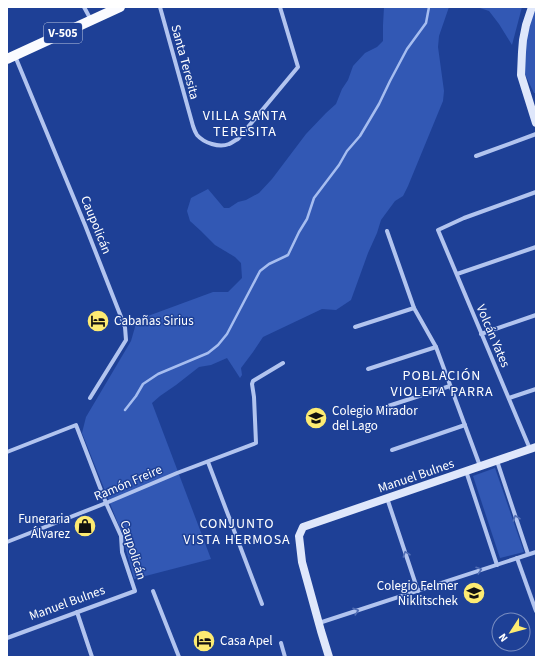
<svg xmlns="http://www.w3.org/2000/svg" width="543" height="664" viewBox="0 0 543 664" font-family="'Source Sans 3',sans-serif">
	<rect width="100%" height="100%" fill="#1e4096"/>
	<g fill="#3258b4">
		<polygon points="384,7 449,7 439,36 438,47 444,91 443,101 408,186 403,196 395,201 381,220 377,233 368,253 351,300 336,310 322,309 263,337 253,352 241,368 242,375 240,378 227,358 211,365 199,367 176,385 160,396 152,403 211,559 134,579 121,531 82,433 86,417 131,341 137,320 213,292 228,292 242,278 241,263 235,257 215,245 201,231 190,221 187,211 191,198 208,189 224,208 229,208 238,202 246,200 259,193 272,179 306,134 326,113 336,104 342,89 348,80 353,66 365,53 377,47 383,41 383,25"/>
		<polygon points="477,7 522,7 512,45 499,24 489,11"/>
		<polygon points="535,7 536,7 536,93 534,93 519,62"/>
		<polygon points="495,468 524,552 500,558 473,476"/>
	</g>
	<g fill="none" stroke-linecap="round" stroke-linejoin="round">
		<polyline stroke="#a6bdf0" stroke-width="2.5" points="125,410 136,396 143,384 158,374 208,353 218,345 227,334 260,271 269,264 288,255 299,232 307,219 314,198 339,165 347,151 360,136 379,104 390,81 407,49 426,23 429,7"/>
		<g stroke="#b2c4ef" stroke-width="4">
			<polyline points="84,7 91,20"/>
			<path d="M 160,7 L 193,126 C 194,129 195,132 197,135 C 204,143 219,148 229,144 C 232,143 235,140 238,139 L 298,67 L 280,7"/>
			<polyline points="15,56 85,225 125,327 126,340 90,398"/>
			<polyline points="476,156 536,134"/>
			<polyline points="387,231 414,308 436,347 480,466"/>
			<polyline points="457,274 536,247"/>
			<polyline points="355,327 414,308"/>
			<polyline points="481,334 536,315"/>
			<polyline points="368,369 436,347"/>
			<polyline points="509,398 536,389"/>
			<polyline points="379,409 450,386"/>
			<polyline points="530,449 438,230 464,218 536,192"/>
			<polyline points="392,450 465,425"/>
			<polyline points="7,452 76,425 106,503 121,536 122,552 135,591 7,638"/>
			<polyline points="497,461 528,554"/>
			<polyline points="208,462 262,604"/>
			<polyline points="466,471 497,565"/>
			<polyline points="387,498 418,591"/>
			<polyline points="7,542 106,503 177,473 256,443 254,397 252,384 253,381 283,363"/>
			<polyline points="517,558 536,611"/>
			<polyline points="153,591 179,657"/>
			<polyline points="77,612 92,657"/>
			<polyline points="319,623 536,552"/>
			<polyline points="281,643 285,657"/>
		</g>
		<g stroke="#dfe7fb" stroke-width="8">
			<polyline points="532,7 526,25 523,40 522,52 521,75 536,123"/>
			<polyline points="329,657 321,631 302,562 299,536 303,527 536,447"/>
		</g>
		<polyline stroke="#fafbff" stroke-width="10" points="7,59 120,7"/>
	</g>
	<defs><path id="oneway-chevron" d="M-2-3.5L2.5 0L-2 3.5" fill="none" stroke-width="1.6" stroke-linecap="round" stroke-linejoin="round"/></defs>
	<g stroke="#526eb5">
		<use href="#oneway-chevron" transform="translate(516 518) rotate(-109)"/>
		<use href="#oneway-chevron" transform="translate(406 554) rotate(-109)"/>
		<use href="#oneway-chevron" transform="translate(479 570) rotate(-18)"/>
		<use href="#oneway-chevron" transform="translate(356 611) rotate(-18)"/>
	</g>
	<defs>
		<g id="hotel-disc" transform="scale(1.15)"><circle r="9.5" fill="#fdeb72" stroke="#1e4096"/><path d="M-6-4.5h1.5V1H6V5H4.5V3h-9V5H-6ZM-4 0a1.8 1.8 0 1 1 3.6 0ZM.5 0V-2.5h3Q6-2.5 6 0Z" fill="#111"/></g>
		<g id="school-disc" transform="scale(1.15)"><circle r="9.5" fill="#fdeb72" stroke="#1e4096"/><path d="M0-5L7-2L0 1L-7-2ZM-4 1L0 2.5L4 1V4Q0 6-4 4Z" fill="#111"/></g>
		<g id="shop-disc" transform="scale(1.15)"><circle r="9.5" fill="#fdeb72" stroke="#1e4096"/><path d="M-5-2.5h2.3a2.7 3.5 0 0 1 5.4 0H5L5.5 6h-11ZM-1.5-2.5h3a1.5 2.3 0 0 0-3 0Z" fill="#111"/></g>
	</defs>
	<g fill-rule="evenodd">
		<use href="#hotel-disc" x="98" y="321"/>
		<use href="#school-disc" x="316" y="418"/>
		<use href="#shop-disc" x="85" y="526"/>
		<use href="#school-disc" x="474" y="593"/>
		<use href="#hotel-disc" x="204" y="641"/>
	</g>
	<g text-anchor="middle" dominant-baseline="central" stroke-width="3" stroke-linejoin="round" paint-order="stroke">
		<rect fill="#1e4096" stroke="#bcc6e0" stroke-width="1" x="44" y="23" width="38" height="20" rx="3"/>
		<g font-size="12" font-weight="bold" fill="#fff">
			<text x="63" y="33">V-505</text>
		</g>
		<g font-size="13" fill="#fff" stroke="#1e4096">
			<text transform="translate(185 62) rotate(75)">Santa Teresita</text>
			<text transform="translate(96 225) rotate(68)">Caupolicán</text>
			<text transform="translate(493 336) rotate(67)">Volcán Yates</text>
			<text transform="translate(416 476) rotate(-19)">Manuel Bulnes</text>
			<text transform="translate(128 483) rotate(-23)">Ramón Freire</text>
			<text transform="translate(133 550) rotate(73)">Caupolicán</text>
			<text transform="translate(67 603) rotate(-20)">Manuel Bulnes</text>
		</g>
		<g font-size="13" fill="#fff" stroke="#1e4096" text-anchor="start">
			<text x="114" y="321">Cabañas Sirius</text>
			<text x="332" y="411">Colegio Mirador<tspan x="332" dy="15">del Lago</tspan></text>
			<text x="70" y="519" text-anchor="end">Funeraria<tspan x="70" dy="15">Álvarez</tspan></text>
			<text x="458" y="586" text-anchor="end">Colegio Felmer<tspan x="458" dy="15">Niklitschek</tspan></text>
			<text x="220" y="641">Casa Apel</text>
		</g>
		<g font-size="14" letter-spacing="1" fill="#fff" stroke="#1e4096">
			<text x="245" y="116">VILLA SANTA<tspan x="245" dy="16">TERESITA</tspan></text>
			<text x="442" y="376">POBLACIÓN<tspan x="442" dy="16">VIOLETA PARRA</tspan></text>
			<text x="237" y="524">CONJUNTO<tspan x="237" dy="16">VISTA HERMOSA</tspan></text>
		</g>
	</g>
	<rect width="543" height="664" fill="none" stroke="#ffffff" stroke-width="16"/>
	<g transform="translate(511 632) rotate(234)"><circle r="19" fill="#1e4096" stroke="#788cc0"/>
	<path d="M0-3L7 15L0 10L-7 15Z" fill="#fdeb72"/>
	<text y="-6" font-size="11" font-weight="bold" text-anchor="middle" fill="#ffffff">N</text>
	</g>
</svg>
